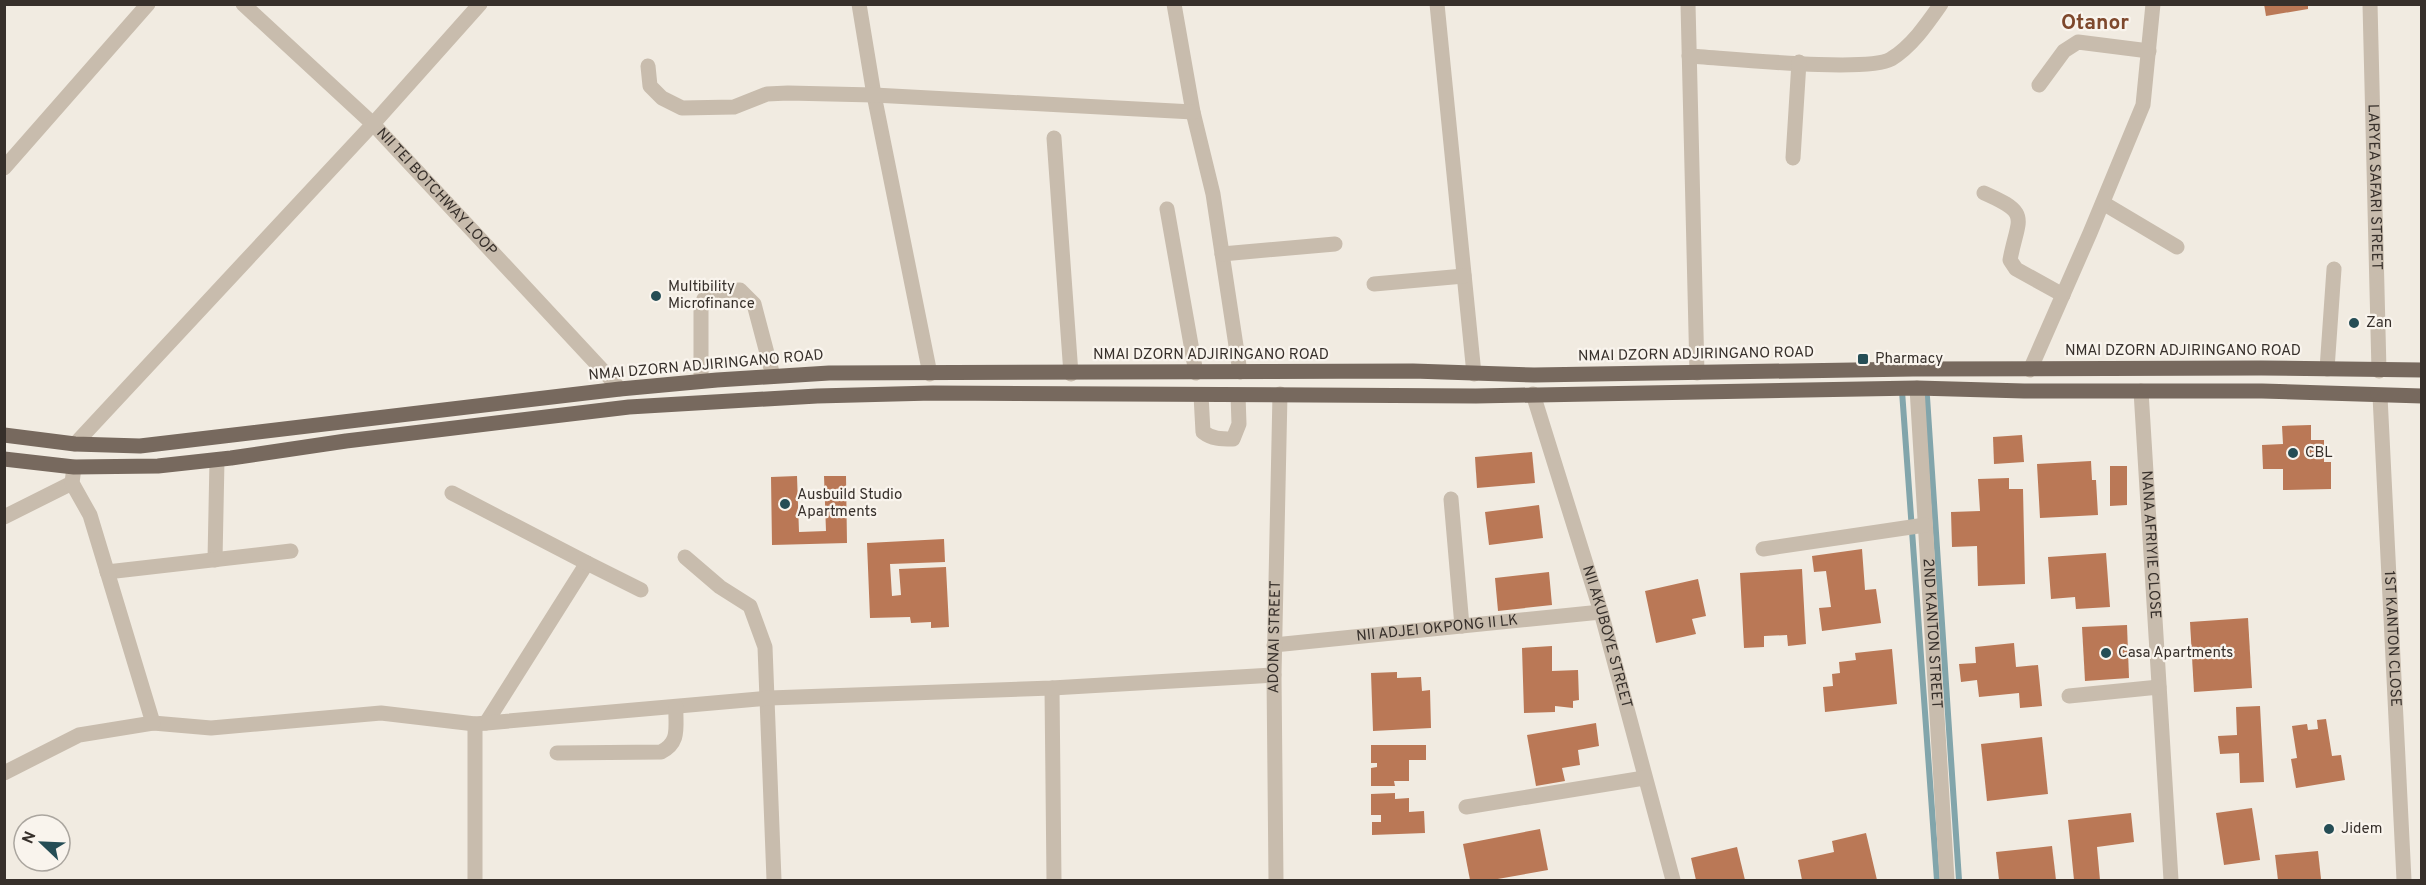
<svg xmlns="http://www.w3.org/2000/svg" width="2426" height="885" viewBox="0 0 2426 885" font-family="Overpass,sans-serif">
	<rect width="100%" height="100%" fill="#f1ebe1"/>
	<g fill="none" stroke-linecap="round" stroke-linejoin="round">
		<g stroke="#82a5ab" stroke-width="6">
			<polyline points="1902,391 1937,880"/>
			<polyline points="1927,397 1959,880"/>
		</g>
	</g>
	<g fill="#ba7856">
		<polygon points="2264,4 2308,4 2308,9 2266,16"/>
		<polygon points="2311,425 2311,440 2324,440 2324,462 2331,462 2331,489 2283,490 2283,469 2263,469 2262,445 2283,444 2282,426"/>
		<polygon points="2022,435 2024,462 1994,464 1993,437"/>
		<polygon points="1532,452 1535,483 1477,488 1475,457"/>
		<polygon points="2091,461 2092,480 2096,480 2098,515 2040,518 2037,464"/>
		<polygon points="2110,466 2127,466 2127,505 2110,506"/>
		<polygon points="797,476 799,532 826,531 824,476 846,476 847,543 772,545 771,477"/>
		<polygon points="2009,478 2009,489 2023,489 2025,584 1978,586 1977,546 1952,547 1951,512 1980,511 1978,479"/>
		<polygon points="1539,505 1543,538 1489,545 1485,512"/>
		<polygon points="944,539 945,562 890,564 892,596 901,595 899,569 946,567 949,627 931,628 931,622 911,623 910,617 870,618 867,543"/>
		<polygon points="1862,549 1865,590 1876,589 1881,623 1822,631 1819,608 1831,607 1826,571 1814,572 1812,556"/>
		<polygon points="2106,553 2110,607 2076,609 2075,597 2051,599 2048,557"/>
		<polygon points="1802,569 1806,644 1788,646 1787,635 1764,636 1764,647 1744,648 1740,573"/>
		<polygon points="1549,572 1552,605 1498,611 1495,578"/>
		<polygon points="1698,579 1706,616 1692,619 1696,634 1656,643 1645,591"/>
		<polygon points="2248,618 2252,688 2194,692 2190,622"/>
		<polygon points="2127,625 2129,678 2085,681 2082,627"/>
		<polygon points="2014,643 2016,667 2038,665 2042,706 2020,708 2019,693 1979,697 1977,680 1961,682 1959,664 1976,663 1975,647"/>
		<polygon points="1552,646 1552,671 1578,670 1579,700 1573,701 1573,708 1555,706 1555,712 1524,713 1522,648"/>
		<polygon points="1892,649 1897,704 1825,712 1823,687 1833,686 1832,674 1840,673 1839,662 1856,660 1855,653"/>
		<polygon points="1397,672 1397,678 1421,677 1422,691 1430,690 1431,728 1373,731 1371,673"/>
		<polygon points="2260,706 2264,782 2240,783 2239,753 2220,754 2218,736 2237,735 2236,707"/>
		<polygon points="2326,719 2332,756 2341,755 2345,780 2296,788 2291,759 2297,758 2292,726 2307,724 2308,730 2318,729 2317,720"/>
		<polygon points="1596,723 1599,746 1578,750 1580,765 1562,768 1565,781 1536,786 1527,735"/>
		<polygon points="2042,737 2048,794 1987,801 1981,744"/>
		<polygon points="1371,745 1426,745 1426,760 1409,760 1409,781 1394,781 1395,786 1371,786 1371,768 1377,767 1377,763 1371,763"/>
		<polygon points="1395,793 1395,799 1409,798 1409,812 1424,811 1425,833 1372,835 1372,822 1381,822 1381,815 1371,815 1371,794"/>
		<polygon points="2252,808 2260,860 2224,865 2216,813"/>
		<polygon points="2131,813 2134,842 2097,847 2100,880 2074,880 2068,820"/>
		<polygon points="1540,829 1548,870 1492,880 1470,880 1463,844"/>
		<polygon points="1866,833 1877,880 1802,880 1798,860 1834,852 1832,841"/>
		<polygon points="2052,846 2056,880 1999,880 1996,852"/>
		<polygon points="1737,847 1745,880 1696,880 1691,858"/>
		<polygon points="2318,851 2321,879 2278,880 2275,855"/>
	</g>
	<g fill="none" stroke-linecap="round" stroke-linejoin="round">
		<g stroke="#c8bcad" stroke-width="15">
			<path id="s1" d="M 243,4 L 373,124 L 620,389"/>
			<polyline points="859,4 874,95 930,374"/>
			<polyline points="1174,4 1193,112 1213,194 1240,372"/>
			<polyline points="1437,4 1474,374"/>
			<polyline points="1688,4 1697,373"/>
			<path id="s2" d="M 2370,4 L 2379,371"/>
			<path d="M 1689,56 C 1725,58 1867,73 1891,59 C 1912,46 1927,24 1941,4"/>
			<polyline points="648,66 650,86 662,98 682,108 734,107 767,94 788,93 874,95 1193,112"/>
			<polyline points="2039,85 2064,51 2078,42 2149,51"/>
			<polyline points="1054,138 1071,374"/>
			<polyline points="1793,158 1799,62"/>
			<polyline points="4,168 148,4"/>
			<path d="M 1984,193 C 2032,214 2018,217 2010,260 L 2016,269 L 2063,295"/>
			<polyline points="2103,203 2177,247"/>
			<polyline points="1167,209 1196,373"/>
			<polyline points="1222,254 1335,244"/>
			<polyline points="1374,284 1464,276"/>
			<polyline points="2327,369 2334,269"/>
			<polyline points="2030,370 2090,233 2143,105 2153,4"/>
			<polyline points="701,381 701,307 704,299 712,291 740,290 754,304 773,376"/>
			<path id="s3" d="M 1917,388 L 1947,880"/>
			<path id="s4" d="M 2141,391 L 2171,880"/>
			<path id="s5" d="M 1533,394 L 1601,612 L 1673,880"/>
			<path d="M 1201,395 L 1203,432 C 1212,439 1221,439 1233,439 L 1239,424 L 1238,395"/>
			<path id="s6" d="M 2380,396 L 2404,880"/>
			<polyline points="75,444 373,124 480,4"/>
			<polyline points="452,493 587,563 486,723"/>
			<polyline points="1451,499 1462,626"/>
			<polyline points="4,517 72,483"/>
			<polyline points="1763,549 1925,525"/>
			<polyline points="685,557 720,587 750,606 765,647 774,880"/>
			<polyline points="215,560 217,460"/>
			<polyline points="587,563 641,590"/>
			<polyline points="107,572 291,551"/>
			<path id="s7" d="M 1274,645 L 1601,612"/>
			<polyline points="1052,688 1054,880"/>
			<polyline points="2069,696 2159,687"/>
			<polyline points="153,723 211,728 381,713 475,724 769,698 1052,688 1274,675"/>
			<polyline points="475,724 475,880"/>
			<path d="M 557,753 L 661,752 C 681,742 675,726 676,707"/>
			<polyline points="4,773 79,735 153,723 90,515 72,483 74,467"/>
			<polyline points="1466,807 1644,778"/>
			<path id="s8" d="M 1276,880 L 1274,675 L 1280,394"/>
		</g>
		<g stroke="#77695e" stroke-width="15">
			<polyline points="4,435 75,444 140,446 620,389 717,380 829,373 1413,371 1534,375 1913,369 2261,368 2422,370"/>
			<polyline points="4,459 74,467 158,466 231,458 346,441 629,407 817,396 933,393 1476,396 1917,388 2024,391 2262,391 2422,396"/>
		</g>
	</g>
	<g fill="#254d55" stroke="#f9f4ed" stroke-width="2">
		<circle cx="656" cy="296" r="6"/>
		<circle cx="2354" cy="323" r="6"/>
		<rect x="1857" y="353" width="12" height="12" rx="3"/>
		<circle cx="2293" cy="453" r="6"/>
		<circle cx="785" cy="504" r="6"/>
		<circle cx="2106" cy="653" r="6"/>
		<circle cx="2329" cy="829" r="6"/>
	</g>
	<g text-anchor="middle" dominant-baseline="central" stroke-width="4.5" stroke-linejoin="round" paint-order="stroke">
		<g font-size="15" fill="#37302b" stroke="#f9f4ed">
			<text stroke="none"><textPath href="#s2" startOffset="183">LARYEA SAFARI STREET</textPath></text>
			<text stroke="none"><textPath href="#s1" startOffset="270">NII TEI BOTCHWAY LOOP</textPath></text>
			<text x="2183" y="351">NMAI DZORN ADJIRINGANO ROAD</text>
			<text x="1211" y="355">NMAI DZORN ADJIRINGANO ROAD</text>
			<text transform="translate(1696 355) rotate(-1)">NMAI DZORN ADJIRINGANO ROAD</text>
			<text transform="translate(706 366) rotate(-5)">NMAI DZORN ADJIRINGANO ROAD</text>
			<text stroke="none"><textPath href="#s4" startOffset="154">NANA AFRIYIE CLOSE</textPath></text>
			<text stroke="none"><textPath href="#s7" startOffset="164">NII ADJEI OKPONG II LK</textPath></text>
			<text stroke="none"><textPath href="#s3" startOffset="246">2ND KANTON STREET</textPath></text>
			<text stroke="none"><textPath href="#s5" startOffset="254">NII AKUBOYE STREET</textPath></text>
			<text stroke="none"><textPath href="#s8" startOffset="243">ADONAI STREET</textPath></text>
			<text stroke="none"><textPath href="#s6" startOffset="243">1ST KANTON CLOSE</textPath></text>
		</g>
		<g font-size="15" fill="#37302b" stroke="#f9f4ed" text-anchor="start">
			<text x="668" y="287">Multibility<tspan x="668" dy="17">Microfinance</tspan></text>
			<text x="2366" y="323">Zan</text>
			<text x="1875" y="359">Pharmacy</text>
			<text x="2305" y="453">CBL</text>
			<text x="797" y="495">Ausbuild Studio<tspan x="797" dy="17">Apartments</tspan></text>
			<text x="2118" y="653">Casa Apartments</text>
			<text x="2341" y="829">Jidem</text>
		</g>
		<g font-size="21" font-weight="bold" fill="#7e482c" stroke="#f9f4ed">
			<text x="2095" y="23">Otanor</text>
		</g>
	</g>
	<rect width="2426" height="885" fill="none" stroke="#37302b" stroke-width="12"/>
	<g transform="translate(42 843) rotate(293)"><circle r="28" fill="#f9f4ed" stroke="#aba69f" stroke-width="1.5"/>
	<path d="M0-4.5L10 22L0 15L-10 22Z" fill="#254d55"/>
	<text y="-9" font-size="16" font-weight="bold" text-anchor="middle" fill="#37302b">N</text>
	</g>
</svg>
